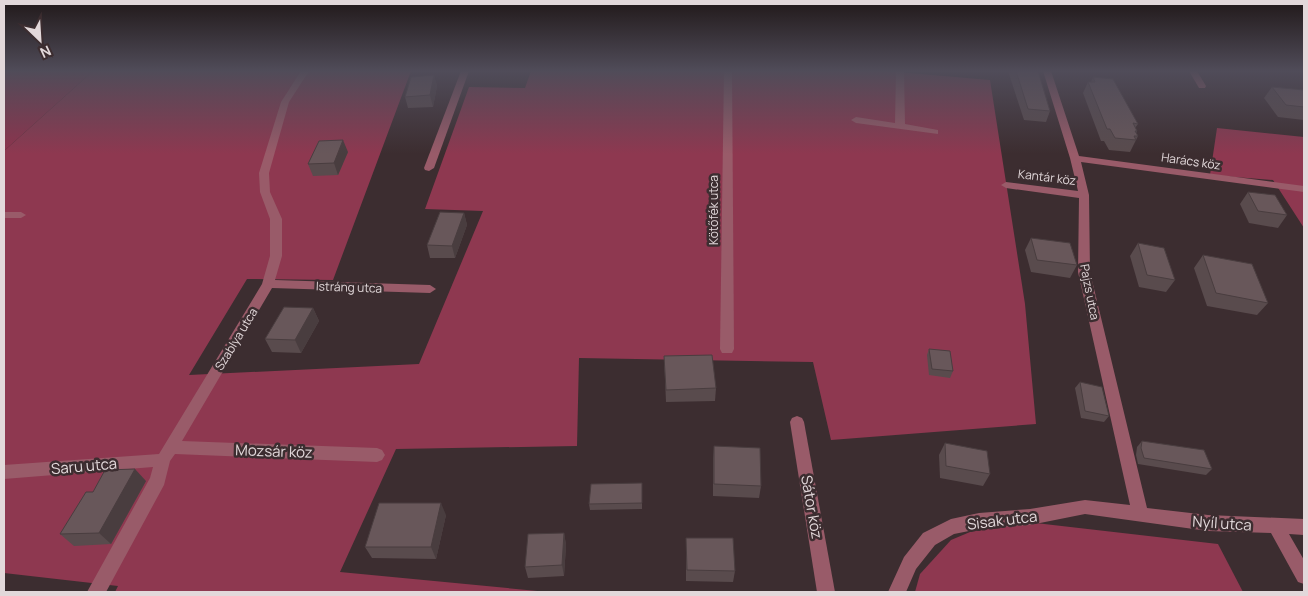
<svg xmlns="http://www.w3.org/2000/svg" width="1308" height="596" viewBox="0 0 1308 596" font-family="Manrope,sans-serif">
	<rect width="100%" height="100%" fill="#3c2d30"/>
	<g fill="#8e3850">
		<polygon points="93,71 411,71 333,280 247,279 189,375 419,364 483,211 425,209 469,87 525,88 531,71 886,71 990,80 1025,304 1036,424 831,440 813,362 579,358 577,446 396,449 340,572 548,592 115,592 118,586 4,573 4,151"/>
		<polygon points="1217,128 1304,137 1304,228 1273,180 1210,175"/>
		<polygon points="1001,519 1218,544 1243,592 915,592 920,574 951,540"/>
	</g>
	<polygon fill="#8e334d" points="4,71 93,71 4,151"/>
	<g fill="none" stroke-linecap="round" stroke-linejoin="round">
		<g fill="#995b69" fill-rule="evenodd">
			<polygon points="301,71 309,71 289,102 269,173 270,192 282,219 282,256 275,280 430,285 436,289 430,293 272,288 182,441 377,448 382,450 385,455 382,460 377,462 175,454 170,461 164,485 106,592 87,592 150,478 153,467 4,479 4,465 159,454 262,284 270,256 270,219 260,192 259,173 281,102"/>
			<polygon points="461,71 469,71 434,168 429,171 425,170 424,168"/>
			<polygon points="724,71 732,71 734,349 732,353 722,353 720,349"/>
			<polygon points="896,71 904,71 905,124 938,130 938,134 856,123 851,120 856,117 895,123"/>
			<polygon points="1043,71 1051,71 1079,156 1304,186 1304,192 1081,162 1089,195 1090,272 1147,508 1208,515 1304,519 1304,535 1289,534 1304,560 1304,584 1298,582 1271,533 1208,531 1085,514 1030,525 979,529 954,534 935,545 916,569 906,592 888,592 904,557 923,533 951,519 979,513 1030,509 1085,500 1130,505 1078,272 1079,198 1006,188 1001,185 1006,182 1078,191 1070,158"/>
			<polygon points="1189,71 1197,71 1206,86 1205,88 1199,88"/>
			<polygon points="4,212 21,212 26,215 21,218 4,218"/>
			<polygon points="797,416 802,418 804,422 835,592 817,592 790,422 792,418"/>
		</g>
	</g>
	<g fill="#594b4d">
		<polygon points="1008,71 1038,71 1050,111 1046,122 1024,120"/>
		<polygon points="434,75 437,86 433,107 408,108 405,97"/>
		<polygon points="1093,77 1138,124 1135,128 1137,131 1136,134 1138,136 1130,152 1109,150 1104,141 1101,141 1083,93 1088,82 1091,82"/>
		<polygon points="1272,87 1304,90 1304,120 1278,117 1264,98"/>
		<polygon points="348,152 338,175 313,176 308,164"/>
		<polygon points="1248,192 1287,215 1278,228 1249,223 1240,204"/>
		<polygon points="464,213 467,225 455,258 430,258 427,245"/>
		<polygon points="1031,238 1077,265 1070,278 1031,272 1025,250"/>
		<polygon points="1138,243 1175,280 1166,292 1139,287 1130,256"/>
		<polygon points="1203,255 1268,303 1257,315 1207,306 1194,268"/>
		<polygon points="313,308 319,321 301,353 272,352 265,339"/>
		<polygon points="929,349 953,371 950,378 929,375 927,355"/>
		<polygon points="664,356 716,388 715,401 666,402"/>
		<polygon points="1080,382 1109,416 1104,422 1081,418 1075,388"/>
		<polygon points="1142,441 1212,469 1206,475 1138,464 1136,455 1137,447"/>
		<polygon points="945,443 990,474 983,486 940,478 939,455"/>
		<polygon points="714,446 761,486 759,498 713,496 713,458"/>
		<polygon points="146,481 111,544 74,546 60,534 93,492"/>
		<polygon points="642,483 642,509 590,510 589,504"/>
		<polygon points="446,515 436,559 372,558 365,547"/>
		<polygon points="564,533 566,545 564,576 528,578 525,567"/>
		<polygon points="686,538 735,571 733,582 686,581"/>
	</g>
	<g fill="#493d3f">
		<polygon points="434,75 437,86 433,107 430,95"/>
		<polygon points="343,140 348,152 338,175 334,163"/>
		<polygon points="464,213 467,225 455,258 452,246"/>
		<polygon points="313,308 319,321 301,353 295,340"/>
		<polygon points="135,469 146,481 111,544 99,533"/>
		<polygon points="441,503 446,515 436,559 431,547"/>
		<polygon points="564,533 566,545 564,576 562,565"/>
	</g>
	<g fill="#68575a" stroke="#493d3f">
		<polygon points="1016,71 1038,71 1050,111 1028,109"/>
		<polygon points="434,75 430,95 405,97 411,77"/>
		<polygon points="1093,77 1113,79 1138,124 1133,123 1137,131 1135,131 1138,136 1134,136 1136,140 1115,138 1110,129 1107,129 1088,82 1095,82"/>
		<polygon points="1272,87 1304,90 1304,107 1286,105"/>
		<polygon points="343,140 334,163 308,164 319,141"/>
		<polygon points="1248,192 1275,195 1287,215 1258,211"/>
		<polygon points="440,212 464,213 452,246 427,245"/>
		<polygon points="1031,238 1070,243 1077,265 1037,260"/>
		<polygon points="1138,243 1164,248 1175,280 1147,275"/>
		<polygon points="1203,255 1252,264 1268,303 1216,293"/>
		<polygon points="284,307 313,308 295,340 265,339"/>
		<polygon points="929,349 950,351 953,371 932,369"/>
		<polygon points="712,355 716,388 666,390 664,356"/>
		<polygon points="1080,382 1102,387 1109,416 1085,411"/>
		<polygon points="1142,441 1204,450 1212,469 1144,458 1141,448"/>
		<polygon points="945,443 987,451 990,474 946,466"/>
		<polygon points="714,446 760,448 761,486 714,484"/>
		<polygon points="135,469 99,533 60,534 86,492 93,492 105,470"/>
		<polygon points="642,483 642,503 589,504 591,484"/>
		<polygon points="379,503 441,503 431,547 365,547"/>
		<polygon points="564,533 562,565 525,567 528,534"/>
		<polygon points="686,538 733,538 735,571 687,570"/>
	</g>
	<linearGradient id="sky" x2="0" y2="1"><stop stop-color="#21191a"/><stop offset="0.46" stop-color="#504c59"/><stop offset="1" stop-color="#504c59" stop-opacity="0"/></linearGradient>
	<rect width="1308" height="154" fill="url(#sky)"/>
	<g text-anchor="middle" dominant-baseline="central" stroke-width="5" stroke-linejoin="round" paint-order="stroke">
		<g font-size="12" fill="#e2d8da" stroke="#3c2d30">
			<text transform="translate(1191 161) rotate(8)">Harács köz</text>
			<text transform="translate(1047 177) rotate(7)">Kantár köz</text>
			<text transform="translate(713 210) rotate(-90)">Kötőfék utca</text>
			<text transform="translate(349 287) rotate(2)">Istráng utca</text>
			<text transform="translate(1090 292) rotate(79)">Pajzs utca</text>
			<text transform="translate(236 339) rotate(-59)">Szablya utca</text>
		</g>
		<g font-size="15" fill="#e2d8da" stroke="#3c2d30">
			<text transform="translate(274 451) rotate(2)">Mozsár köz</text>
			<text transform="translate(84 466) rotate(-5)">Saru utca</text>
			<text transform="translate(812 507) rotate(80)">Sátor köz</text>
			<text transform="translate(1002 520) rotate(-7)">Sisak utca</text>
			<text transform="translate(1222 523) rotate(4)">Nyíl utca</text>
		</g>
	</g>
	<rect width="1308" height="596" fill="none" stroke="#e2d8da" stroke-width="10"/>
	<g transform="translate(40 40) rotate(155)" stroke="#3c2d30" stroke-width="4" paint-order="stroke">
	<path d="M0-4L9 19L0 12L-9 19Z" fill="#e2d8da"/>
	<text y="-8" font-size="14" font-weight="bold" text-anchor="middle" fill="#e2d8da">N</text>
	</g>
</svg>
